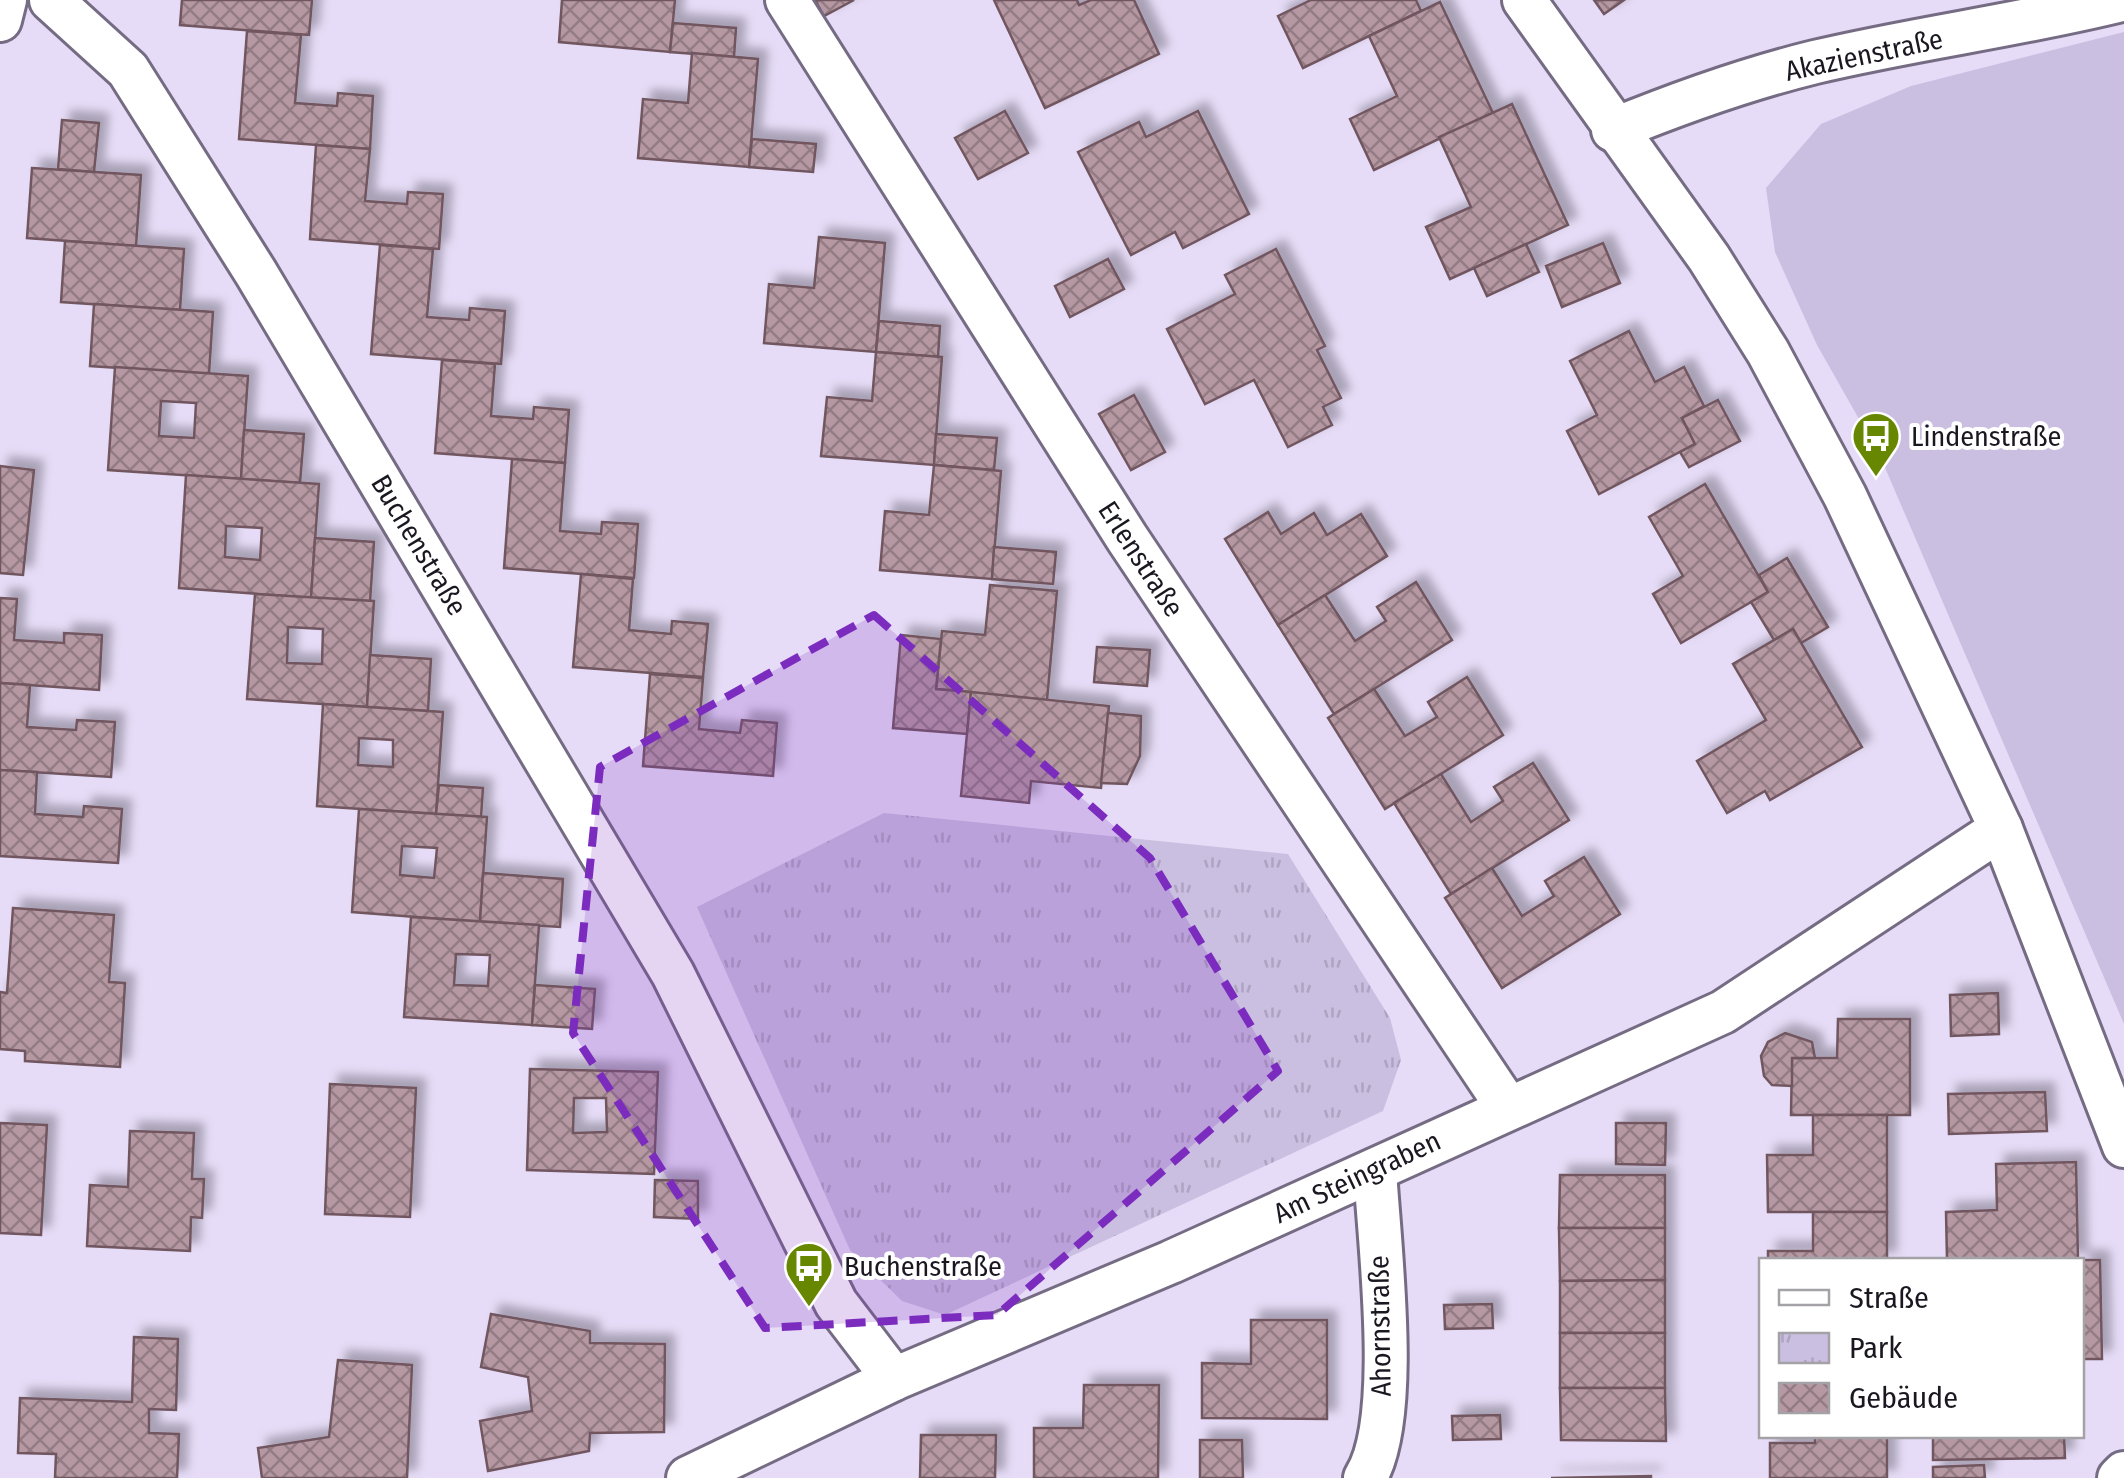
<svg xmlns="http://www.w3.org/2000/svg" width="2124" height="1478" viewBox="0 0 2124 1478" font-family="'Fira Sans Condensed',sans-serif">
	<defs>
		<pattern id="park-tufts" width="24" height="20" patternUnits="userSpaceOnUse" patternTransform="scale(2.5)"><rect width="24" height="20" fill="#cbbfe1"/><path d="M3 7l-1-3M5 7V3M7 7l1-3M15 17l-1-3M17 17v-4M19 17l1-3" fill="none" stroke="#aea3c1"/></pattern>
		<pattern id="building-cross-hatch" width="8" height="8" patternUnits="userSpaceOnUse" patternTransform="scale(2.5)"><rect width="8" height="8" fill="#b698a3"/><path d="M0 0l8 8M0 8l8-8" fill="none" stroke="#937b84"/></pattern>
		<filter id="shadow"><feDropShadow dx="9" dy="-9" stdDeviation="5" flood-color="#0004"/></filter>
	</defs>
	<rect width="100%" height="100%" fill="#e6dcf7"/>
	<polygon fill="#cbbfe1" points="2124,32 2124,1024 1880,456 1817,345 1775,252 1766,188 1821,124 1911,86"/>
	<polygon fill="url(#park-tufts)" points="884,813 1288,854 1390,1018 1401,1060 1383,1111 945,1315 902,1301 850,1250 697,907"/>
	<g fill="url(#building-cross-hatch)" stroke="#715761" stroke-width="2.5" fill-rule="evenodd" filter="url(#shadow)">
		<polygon points="182,0 312,0 309,35 180,25"/>
		<polygon points="562,0 675,0 670,52 559,42"/>
		<polygon points="815,0 854,0 824,16"/>
		<polygon points="994,0 1077,0 1079,5 1091,0 1134,0 1159,54 1045,108"/>
		<polygon points="1311,0 1416,0 1421,11 1303,68 1278,16"/>
		<polygon points="1594,0 1624,0 1604,14"/>
		<polygon points="1440,2 1493,113 1374,170 1350,119 1397,96 1369,36"/>
		<polygon points="673,23 736,28 734,57 670,52"/>
		<polygon points="247,31 301,35 295,103 337,106 338,93 373,96 370,149 239,139"/>
		<polygon points="692,53 758,59 749,167 638,158 643,99 688,103"/>
		<polygon points="1512,104 1568,225 1450,279 1426,227 1471,207 1439,137"/>
		<polygon points="1005,111 1028,153 978,179 955,138"/>
		<polygon points="1198,111 1249,214 1183,248 1175,232 1131,255 1078,152 1139,122 1146,137"/>
		<polygon points="62,120 99,123 94,172 58,169"/>
		<polygon points="752,139 816,144 813,172 749,167"/>
		<polygon points="316,145 370,149 365,201 407,204 408,192 443,194 439,249 310,239"/>
		<polygon points="32,168 141,175 136,246 27,238"/>
		<polygon points="819,237 885,243 876,352 764,343 769,284 814,288"/>
		<polygon points="65,241 184,249 180,310 61,302"/>
		<polygon points="1603,243 1620,283 1562,307 1546,266"/>
		<polygon points="1526,244 1539,272 1487,296 1474,268"/>
		<polygon points="380,245 433,249 427,317 469,320 470,308 505,311 501,364 371,354"/>
		<polygon points="1276,249 1325,346 1317,350 1341,398 1323,407 1332,425 1288,447 1254,380 1205,404 1167,329 1235,294 1225,275"/>
		<polygon points="1108,259 1124,289 1070,317 1055,286"/>
		<polygon points="94,304 213,312 209,374 90,366"/>
		<polygon points="879,321 940,326 938,357 876,352"/>
		<polygon points="1629,331 1655,382 1684,367 1704,406 1682,418 1695,444 1599,494 1567,431 1597,415 1570,361"/>
		<polygon points="876,352 942,357 934,465 821,456 827,397 872,401"/>
		<polygon points="442,360 495,364 491,416 533,419 534,407 569,410 565,463 435,453"/>
		<path d="M 115,367 L 248,376 L 241,479 L 108,470 ZM 161,401 L 196,403 L 194,438 L 159,436 Z"/>
		<polygon points="1134,395 1165,452 1131,470 1099,414"/>
		<polygon points="1718,400 1740,441 1689,467 1680,452 1695,444 1682,418"/>
		<polygon points="244,430 304,434 300,483 241,479"/>
		<polygon points="936,434 997,438 994,470 934,465"/>
		<polygon points="512,459 565,463 560,531 601,534 602,522 638,524 634,578 504,568"/>
		<polygon points="934,465 1001,471 992,579 880,570 885,511 929,515"/>
		<polygon points="0,466 34,470 23,575 0,573"/>
		<path d="M 186,475 L 319,484 L 311,598 L 179,588 ZM 226,526 L 262,528 L 260,560 L 225,557 Z"/>
		<polygon points="1705,484 1768,592 1681,643 1653,594 1683,576 1649,517"/>
		<polygon points="1268,512 1281,534 1314,513 1327,535 1361,514 1387,556 1278,625 1225,539"/>
		<polygon points="315,538 374,542 370,602 311,598"/>
		<polygon points="994,547 1056,552 1053,584 992,579"/>
		<polygon points="1787,558 1828,627 1801,643 1793,629 1774,640 1751,602 1768,592 1759,575"/>
		<polygon points="581,574 633,579 629,630 671,634 672,621 708,624 703,677 573,667"/>
		<polygon points="1416,582 1452,640 1334,714 1278,625 1325,595 1355,641 1386,621 1377,607"/>
		<polygon points="990,585 1057,591 1047,700 936,689 942,631 985,635"/>
		<path d="M 255,594 L 374,601 L 367,707 L 247,699 ZM 288,627 L 323,629 L 322,664 L 287,663 Z"/>
		<polygon points="0,598 17,599 14,640 64,643 64,633 102,635 99,690 0,683"/>
		<polygon points="1793,629 1862,747 1770,800 1765,791 1727,813 1697,761 1766,720 1733,664"/>
		<polygon points="901,635 941,639 936,689 971,692 967,734 893,728"/>
		<polygon points="1097,647 1150,650 1147,686 1094,682"/>
		<polygon points="370,655 431,659 428,711 367,707"/>
		<polygon points="650,674 703,678 699,729 740,733 742,720 777,723 773,776 643,766"/>
		<polygon points="1467,677 1503,735 1385,809 1328,718 1374,689 1405,736 1437,717 1428,702"/>
		<polygon points="0,683 30,685 27,727 76,730 77,720 115,722 111,777 0,770"/>
		<polygon points="971,692 1109,706 1101,788 1031,781 1029,803 961,796"/>
		<path d="M 323,704 L 443,712 L 436,814 L 317,806 ZM 359,738 L 393,740 L 393,767 L 358,765 Z"/>
		<polygon points="1108,713 1141,716 1140,756 1127,784 1101,783"/>
		<polygon points="1533,763 1569,820 1451,894 1394,803 1441,774 1471,822 1503,801 1494,787"/>
		<polygon points="0,770 37,772 35,814 83,817 84,806 122,809 118,863 0,856"/>
		<polygon points="439,785 483,788 481,817 436,814"/>
		<path d="M 359,809 L 487,817 L 480,922 L 352,912 ZM 402,846 L 437,848 L 434,878 L 400,875 Z"/>
		<polygon points="1584,857 1620,914 1502,988 1445,898 1492,868 1522,916 1554,896 1545,881"/>
		<polygon points="483,873 563,879 560,927 480,922"/>
		<polygon points="13,908 114,915 109,982 125,983 120,1067 25,1061 25,1051 0,1049 0,992 7,993"/>
		<path d="M 411,917 L 539,925 L 532,1025 L 404,1017 ZM 456,954 L 490,955 L 488,986 L 454,985 Z"/>
		<polygon points="535,985 595,989 592,1029 532,1025"/>
		<polygon points="1998,993 1999,1034 1951,1036 1950,995"/>
		<polygon points="1838,1019 1910,1019 1910,1115 1791,1115 1792,1058 1837,1058"/>
		<polygon points="1785,1033 1812,1042 1815,1058 1792,1058 1792,1086 1772,1085 1764,1076 1761,1056 1768,1042"/>
		<path d="M 530,1069 L 658,1072 L 654,1174 L 527,1170 ZM 574,1098 L 606,1098 L 607,1132 L 573,1133 Z"/>
		<polygon points="330,1084 416,1088 410,1217 325,1214"/>
		<polygon points="2045,1092 2047,1131 1949,1134 1948,1094"/>
		<polygon points="1813,1115 1887,1115 1887,1212 1768,1212 1767,1155 1813,1155"/>
		<polygon points="0,1123 47,1125 41,1235 0,1233"/>
		<polygon points="1616,1123 1666,1123 1665,1165 1616,1164"/>
		<polygon points="130,1131 194,1133 192,1179 204,1179 202,1218 191,1217 190,1251 87,1246 90,1185 128,1187"/>
		<polygon points="2076,1162 2078,1260 1947,1260 1946,1212 1997,1210 1996,1164"/>
		<polygon points="1560,1175 1665,1175 1665,1228 1559,1228"/>
		<polygon points="655,1180 698,1181 698,1219 654,1217"/>
		<polygon points="1813,1212 1887,1212 1887,1260 1768,1260 1768,1251 1813,1251"/>
		<polygon points="1559,1228 1665,1228 1665,1280 1560,1281"/>
		<polygon points="2061,1260 2100,1260 2102,1359 2082,1359 2082,1260"/>
		<polygon points="1665,1280 1665,1333 1560,1333 1560,1281"/>
		<polygon points="1492,1304 1493,1328 1445,1329 1444,1305"/>
		<polygon points="491,1314 590,1331 590,1343 665,1344 664,1432 590,1433 589,1451 488,1471 480,1421 532,1411 528,1377 481,1367"/>
		<polygon points="1251,1320 1327,1320 1327,1419 1202,1418 1202,1363 1251,1364"/>
		<rect x="1560" y="1333" width="105" height="55"/>
		<polygon points="134,1337 178,1339 176,1410 149,1409 149,1433 179,1434 177,1478 55,1478 56,1454 18,1453 20,1398 132,1402"/>
		<polygon points="338,1360 412,1365 407,1478 262,1478 258,1448 329,1437"/>
		<polygon points="1084,1385 1159,1385 1158,1478 1034,1478 1034,1428 1083,1428"/>
		<polygon points="1560,1388 1665,1388 1666,1441 1561,1440"/>
		<polygon points="1500,1415 1501,1439 1453,1440 1452,1416"/>
		<polygon points="921,1435 996,1435 995,1478 920,1478"/>
		<polygon points="1815,1436 1887,1436 1887,1478 1770,1478 1770,1443 1815,1443"/>
		<polygon points="1933,1436 2064,1436 2065,1458 1933,1460"/>
		<polygon points="1200,1440 1242,1440 1243,1478 1200,1478"/>
		<polygon points="1984,1465 1985,1478 1933,1478 1933,1467"/>
		<polygon points="1651,1476 1651,1478 1551,1478"/>
	</g>
	<g fill="none" stroke-linecap="round" stroke-linejoin="round">
		<g stroke="#756c84" stroke-width="48">
			<g id="minor">
				<polyline points="51,0 128,70 256,273 673,974 836,1303 894,1379"/>
				<polyline points="787,0 1127,538 1508,1108"/>
				<polyline points="1524,0 1709,258 1768,352 1845,496 2001,829 2124,1146"/>
				<polyline points="0,20 5,0"/>
				<path d="M 1613,130 C 1679,103 1746,79 1815,62 C 1916,38 2020,25 2121,0"/>
				<polyline points="688,1478 894,1379 1171,1262 1723,1012 2001,829"/>
				<path d="M 1365,1478 C 1402,1420 1379,1243 1375,1170"/>
				<polyline points="2119,1478 2124,1473"/>
			</g>
		</g>
		<use href="#minor" stroke="#fff" stroke-width="42"/>
	</g>
	<path fill="#7b2cbf" fill-opacity="0.2" stroke="#7b2cbf" stroke-width="8" stroke-dasharray="20 12" stroke-linejoin="round" d="M 874,615 L 1150,858 L 1278,1071 L 997,1315 L 765,1328 L 573,1033 L 600,767 Z"/>
	<defs>
		<g id="bus-pin" transform="scale(2.5)"><path d="M0 17L-7.5 6A9.5 9.5 0 1 1 7.5 6Z" fill="#688701" stroke="#fff"/><path d="M-5-6H5V4H4V6H2V4H-2V6H-4V4H-5ZM-3.5-4V0h7V-4ZM-3.5 1.2v1.5H-2V1.2ZM2 1.2v1.5H3.5V1.2Z" fill="#fff"/></g>
	</defs>
	<g fill-rule="evenodd">
		<use href="#bus-pin" x="1876" y="436"/>
		<use href="#bus-pin" x="809" y="1266"/>
	</g>
	<g text-anchor="middle" dominant-baseline="central" stroke-width="8" stroke-linejoin="round" paint-order="stroke">
		<g font-size="28" fill="#1b1721" stroke="#fff">
			<text transform="translate(1864 55) rotate(-12)">Akazienstraße</text>
			<text transform="translate(419 545) rotate(59)">Buchenstraße</text>
			<text transform="translate(1141 559) rotate(57)">Erlenstraße</text>
			<text transform="translate(1357 1177) rotate(-25)">Am Steingraben</text>
			<text transform="translate(1380 1326) rotate(-91)">Ahornstraße</text>
		</g>
		<g font-size="28" fill="#1b1721" stroke="#fff" text-anchor="start">
			<text x="1911" y="436">Lindenstraße</text>
			<text x="844" y="1266">Buchenstraße</text>
		</g>
	</g>
	<rect x="1759" y="1258" width="325" height="180" fill="#ffffff" stroke="#a4a2a6" stroke-width="2.5"/>
	<rect x="1779" y="1290" width="50" height="15" fill="#ffffff" stroke="#a4a2a6" stroke-width="2.5"/>
	<text x="1849" y="1308" font-size="30" fill="#1b1721">Straße</text>
	<rect x="1779" y="1333" width="50" height="30" fill="url(#park-tufts)" stroke="#a4a2a6" stroke-width="2.5"/>
	<text x="1849" y="1358" font-size="30" fill="#1b1721">Park</text>
	<rect x="1779" y="1383" width="50" height="30" fill="url(#building-cross-hatch)" stroke="#a4a2a6" stroke-width="2.5"/>
	<text x="1849" y="1408" font-size="30" fill="#1b1721">Gebäude</text>
</svg>
